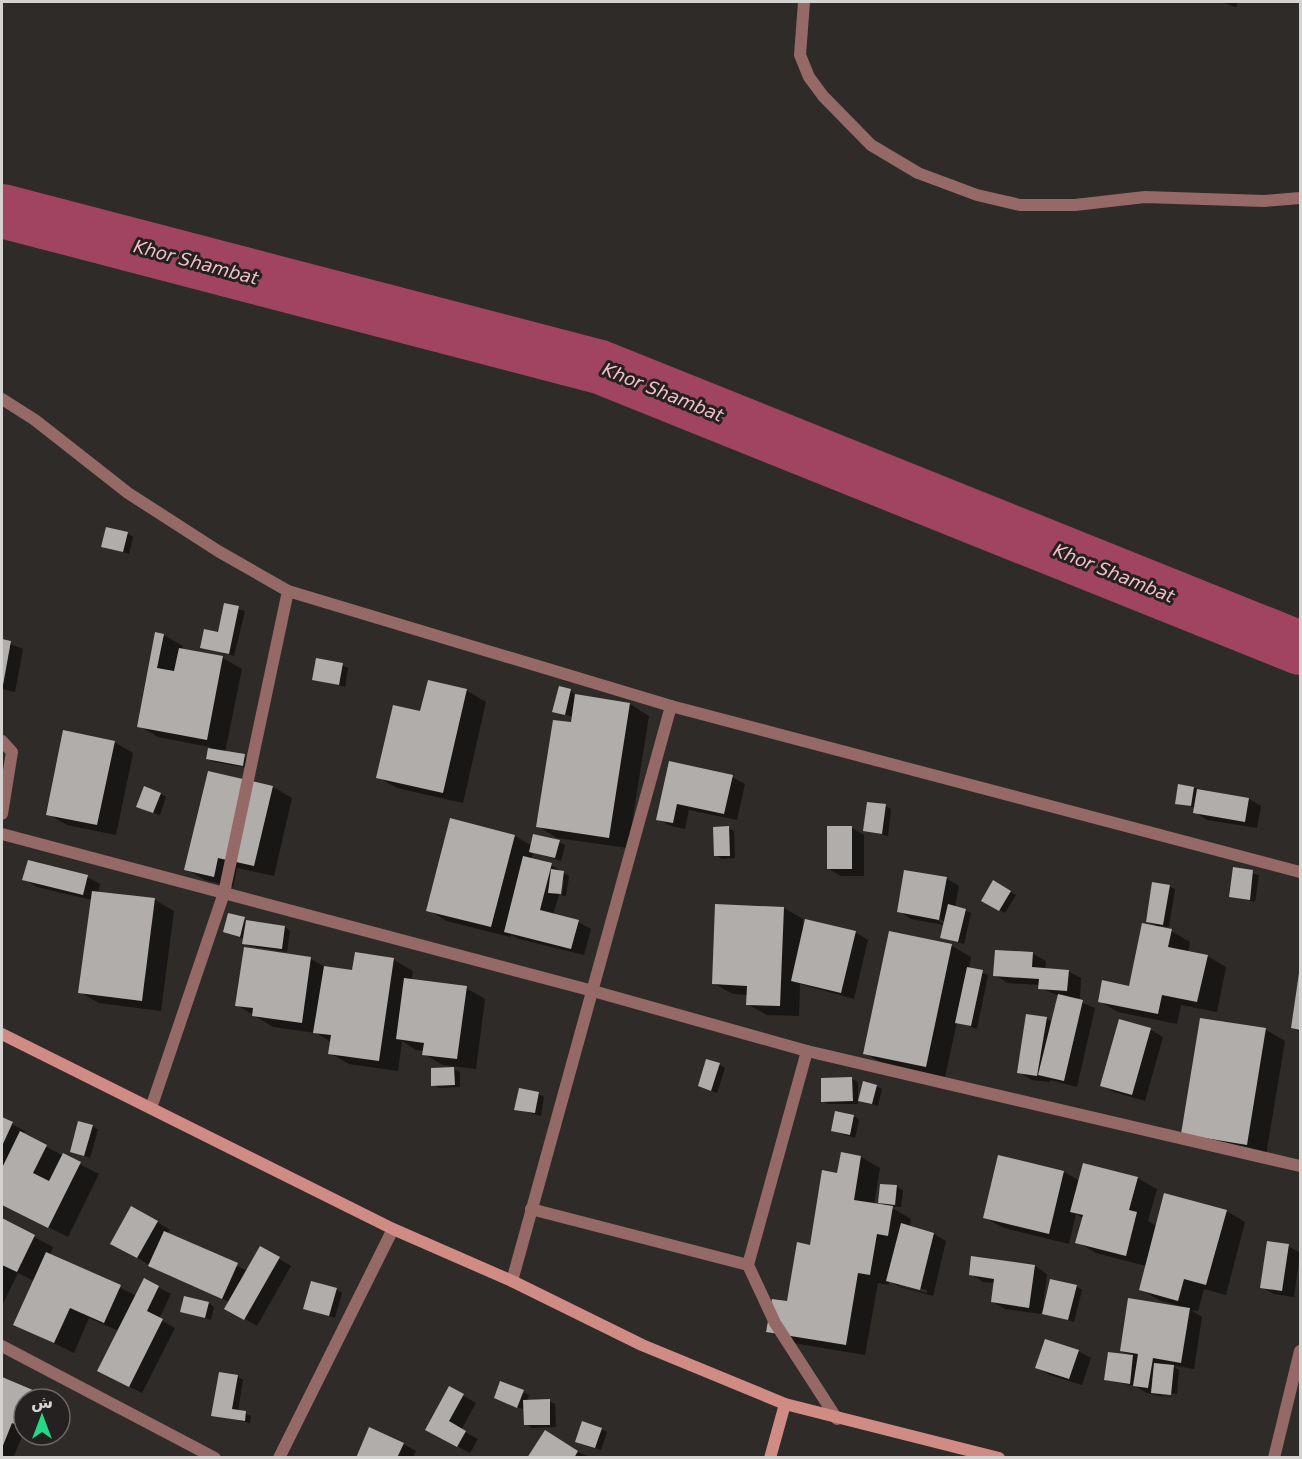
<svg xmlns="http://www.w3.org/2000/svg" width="1302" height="1459" viewBox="0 0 1302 1459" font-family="'DejaVu Sans',Cairo,sans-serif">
	<rect width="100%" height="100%" fill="#2e2b29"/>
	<g fill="#0007" fill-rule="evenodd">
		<polygon points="1221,2 1238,2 1236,7"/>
		<polygon points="127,533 133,537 129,554 103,546"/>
		<polygon points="225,605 245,611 234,656 201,647 219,634"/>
		<polygon points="164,635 183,646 182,650 223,658 242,669 225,752 250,759 248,768 214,762 208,759 210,747 158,737 139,726"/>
		<polygon points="2,640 23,649 15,692 2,689"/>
		<polygon points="342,665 348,668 345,687 314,679"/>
		<polygon points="429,682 467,691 486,702 463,803 397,788 378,777 422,713"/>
		<polygon points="570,690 576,696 630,704 649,716 628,848 557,838 538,826 573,717 554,711"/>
		<polygon points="114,742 133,753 116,835 67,825 48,814"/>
		<polygon points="671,763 732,777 745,784 737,820 689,810 685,829 671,826 658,819"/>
		<polygon points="209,773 273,787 292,798 274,876 237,868 233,887 205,880 186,869"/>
		<polygon points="1194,788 1249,799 1261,806 1257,828 1207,820 1195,812 1196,808 1176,803"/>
		<polygon points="161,794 166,797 160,815 144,809"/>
		<polygon points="885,806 891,809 888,836 865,830"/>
		<polygon points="451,820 515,836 532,846 559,842 565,845 561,861 533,852 531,860 551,865 569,876 566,896 562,896 564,878 553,915 578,922 591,929 584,955 519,939 511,935 510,937 447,921 428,910"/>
		<polygon points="728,828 734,831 735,858 722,859 716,855"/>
		<polygon points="852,828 864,835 864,876 841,876 829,869"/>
		<polygon points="1234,869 1259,875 1255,902 1231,896"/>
		<polygon points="87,877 100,884 98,893 155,900 174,911 161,1011 99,1003 80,992 92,900 37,887 24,879"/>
		<path d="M 946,878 L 959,886 L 955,907 L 971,913 L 964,944 L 941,937 L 944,925 L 911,919 L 899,911 ZM 933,915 L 945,922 L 945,925 L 932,917 Z"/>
		<polygon points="993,882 1016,895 1005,913 983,900"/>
		<polygon points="1169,886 1175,889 1169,927 1160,926 1159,928 1171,931 1190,942 1188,952 1207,956 1226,967 1217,1012 1181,1005 1177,1024 1118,1012 1099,1001 1130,987 1158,927 1147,921"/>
		<polygon points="784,908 803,919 803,930 855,932 868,940 854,999 800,984 799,1016 767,1015 747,1004 748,995 733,994 713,983"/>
		<polygon points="244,919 251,923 285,927 290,931 287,952 250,946 244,943 244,939 225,932"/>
		<polygon points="890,933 952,946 971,957 969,968 988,975 977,1029 957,1022 945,1077 884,1064 864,1053"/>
		<polygon points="245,949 311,959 325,967 354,972 394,960 413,971 411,981 466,988 485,999 476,1069 443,1065 424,1054 424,1051 416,1050 402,1041 398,1071 349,1064 330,1053 331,1042 316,1033 273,1027 237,1005"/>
		<polygon points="1033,954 1046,961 1045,969 1068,971 1081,978 1080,998 1073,999 1095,1008 1077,1087 1050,1080 1050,1082 1032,1080 1019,1072 1046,1018 1052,1022 1059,996 1040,988 1040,985 1008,983 995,975"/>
		<polygon points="1300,974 1300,1032 1293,1028"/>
		<polygon points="1120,1021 1151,1030 1163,1037 1145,1101 1114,1092 1101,1085"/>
		<polygon points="1266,1030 1285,1041 1266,1155 1202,1144"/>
		<polygon points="719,1064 725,1068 717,1093 699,1086"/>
		<polygon points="454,1069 460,1072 460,1087 439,1088 433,1085"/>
		<polygon points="852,1079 858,1082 858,1104 828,1104 822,1101"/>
		<polygon points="876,1086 882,1089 878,1106 860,1100"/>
		<polygon points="538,1094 544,1097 541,1116 516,1109"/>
		<polygon points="854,1116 859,1120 855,1138 833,1131"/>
		<polygon points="2,1119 25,1131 23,1135 99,1174 68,1237 2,1204"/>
		<polygon points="93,1126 98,1130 90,1158 71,1151"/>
		<polygon points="999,1156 1064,1172 1080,1181 1137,1178 1157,1189 1148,1221 1157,1226 1226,1211 1245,1222 1226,1295 1204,1289 1198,1311 1191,1310 1202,1317 1194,1369 1171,1365 1179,1370 1177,1394 1161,1392 1161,1395 1176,1397 1159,1396 1147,1393 1135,1386 1106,1380 1131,1356 1122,1350 1179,1306 1159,1300 1140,1289 1146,1266 1096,1253 1077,1242 1083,1218 1076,1214 1069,1244 1004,1228 984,1217"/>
		<path d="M 861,1157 L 880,1168 L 874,1205 L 887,1207 L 880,1203 L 882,1185 L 897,1187 L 903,1190 L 901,1207 L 889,1206 L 911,1219 L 910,1227 L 934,1234 L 946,1241 L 933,1296 L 900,1287 L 889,1281 L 889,1285 L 878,1283 L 865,1355 L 787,1342 L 768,1331 L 788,1303 L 839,1174 ZM 899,1283 L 927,1290 L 927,1293 L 899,1286 Z"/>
		<polygon points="2,1220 53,1247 50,1255 137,1296 144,1280 171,1294 159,1319 175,1328 142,1393 112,1378 119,1331 89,1318 74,1353 15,1324 34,1281 18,1273 2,1306"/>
		<polygon points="157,1222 170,1230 167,1234 248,1271 261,1248 291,1266 257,1326 226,1308 230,1302 163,1273 112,1243"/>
		<polygon points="1288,1246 1300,1253 1294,1297 1274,1294 1261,1287"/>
		<polygon points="1035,1266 1047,1274 1043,1306 1076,1286 1082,1290 1074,1322 1042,1312 1041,1314 1005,1309 993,1302 995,1283 983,1282 971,1274"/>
		<polygon points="336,1289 342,1293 335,1318 305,1308"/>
		<polygon points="208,1303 214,1307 211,1320 182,1311"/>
		<polygon points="1078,1351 1091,1358 1082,1385 1050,1375 1037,1368"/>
		<polygon points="237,1376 243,1380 238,1411 251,1416 250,1423 213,1415"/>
		<polygon points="2,1378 47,1399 24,1399 24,1432 13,1458 2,1458"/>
		<polygon points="501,1383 529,1395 527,1401 549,1401 555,1404 556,1427 532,1428 526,1424 525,1410 495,1398"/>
		<polygon points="450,1388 476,1403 461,1430 478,1439 470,1453 427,1430"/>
		<polygon points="60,1412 65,1415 60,1428"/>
		<polygon points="601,1429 607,1432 601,1450 577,1441"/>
		<polygon points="558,1439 582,1454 593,1458 529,1458"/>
		<polygon points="403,1444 416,1451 413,1458 357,1458"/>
	</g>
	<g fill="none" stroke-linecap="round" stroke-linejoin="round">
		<polyline stroke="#a04461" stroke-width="54" points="2,211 600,367 1300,648"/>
	</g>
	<g fill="#b0adaa">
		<polygon points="106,527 128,532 123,552 101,547"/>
		<polygon points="224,603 239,606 229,654 200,648 204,629 218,632"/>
		<polygon points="155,632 164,634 157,668 174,671 179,648 223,656 207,740 137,727"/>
		<polygon points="2,639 11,641 3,685 2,685"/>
		<polygon points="316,658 343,663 339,685 312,680"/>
		<polygon points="428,680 467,689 443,793 376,778 393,705 420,711"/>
		<polygon points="559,686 571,689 565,715 552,712"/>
		<polygon points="575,694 630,703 609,838 536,827 553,720 571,722"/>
		<polygon points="63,730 115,741 97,825 46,815"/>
		<polygon points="208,748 245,754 243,766 206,759"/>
		<polygon points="669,761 733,775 724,814 677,804 673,823 656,820"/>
		<polygon points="208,771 273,786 254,866 218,858 214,877 184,870"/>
		<polygon points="1178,784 1194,787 1191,806 1175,804"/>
		<polygon points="144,786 161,793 153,813 136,807"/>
		<polygon points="1197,789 1249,798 1245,822 1193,813"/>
		<polygon points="867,802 886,804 882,834 863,831"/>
		<polygon points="450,818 515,835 491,927 426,911"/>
		<polygon points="729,826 730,856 714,856 713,827"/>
		<rect x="827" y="826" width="25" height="43"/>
		<polygon points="533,834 560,840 555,858 529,852"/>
		<polygon points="523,856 552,863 540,910 579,920 571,949 504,932"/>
		<polygon points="28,860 88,875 83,895 22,880"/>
		<polygon points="1233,867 1253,870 1250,900 1229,897"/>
		<polygon points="551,869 564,871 561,894 548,893"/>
		<polygon points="904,870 947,877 939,920 897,912"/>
		<polygon points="993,880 1011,891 999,911 981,901"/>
		<polygon points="1152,882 1170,885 1163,925 1146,922"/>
		<polygon points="92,891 155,898 142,1001 78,993"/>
		<polygon points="715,904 784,907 780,1006 746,1005 747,986 712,984"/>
		<polygon points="948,904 966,909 958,942 940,938"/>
		<polygon points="228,913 245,917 240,937 223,932"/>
		<polygon points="805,919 856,931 841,993 791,981"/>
		<polygon points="246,920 285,926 282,949 242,944"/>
		<polygon points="1142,923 1172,929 1168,947 1208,955 1197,1002 1162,995 1158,1014 1098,1002 1102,980 1129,986"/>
		<polygon points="889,931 952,944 926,1067 863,1054"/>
		<polygon points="244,947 311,957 302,1023 252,1016 253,1008 235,1006"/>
		<polygon points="995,950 1033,952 1032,967 1069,970 1067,991 1038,989 1039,979 993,976"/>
		<polygon points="355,952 394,958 379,1061 328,1054 331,1035 313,1033 324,966 352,970"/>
		<polygon points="967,967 983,970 971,1026 955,1023"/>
		<polygon points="1299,973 1300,973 1300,1030 1291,1028"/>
		<polygon points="404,978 467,986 457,1059 422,1055 424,1043 396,1039"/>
		<polygon points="1058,994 1083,1000 1064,1081 1038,1075"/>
		<polygon points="1026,1014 1047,1017 1037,1076 1017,1073"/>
		<polygon points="1200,1018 1266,1028 1247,1145 1181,1134"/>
		<polygon points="1119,1019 1151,1028 1132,1095 1100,1086"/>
		<polygon points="706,1059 720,1063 711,1091 698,1086"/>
		<polygon points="454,1067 455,1085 431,1086 431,1068"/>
		<polygon points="852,1077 853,1101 821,1102 821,1078"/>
		<polygon points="863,1081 877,1085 872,1104 858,1101"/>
		<polygon points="519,1088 539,1092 535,1113 514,1110"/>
		<polygon points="835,1111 854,1115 850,1135 831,1131"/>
		<polygon points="2,1117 13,1122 2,1146"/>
		<polygon points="78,1121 93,1125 84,1156 70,1152"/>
		<polygon points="20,1131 47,1145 33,1173 49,1181 63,1153 81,1162 48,1228 2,1205 2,1168"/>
		<polygon points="841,1152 861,1156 854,1200 893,1206 888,1236 877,1234 870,1275 858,1273 846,1345 766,1332 772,1299 787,1301 797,1242 810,1245 822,1170 837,1173"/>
		<polygon points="998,1155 1064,1171 1049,1234 983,1218"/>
		<polygon points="1083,1163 1138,1177 1129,1210 1137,1212 1126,1256 1075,1243 1083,1215 1070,1212"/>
		<polygon points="880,1184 897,1185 895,1205 878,1203"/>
		<polygon points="1164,1193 1227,1210 1206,1285 1184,1279 1178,1301 1139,1290"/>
		<polygon points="131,1206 158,1221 137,1258 110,1244"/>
		<polygon points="2,1218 35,1235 17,1272 2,1265"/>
		<polygon points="901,1223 934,1233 920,1290 886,1281"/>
		<polygon points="164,1231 238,1263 222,1299 148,1266"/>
		<polygon points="1267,1241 1289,1244 1282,1291 1260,1288"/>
		<polygon points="260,1246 280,1257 244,1320 224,1309"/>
		<polygon points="46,1252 121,1285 104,1323 70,1308 54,1343 13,1325"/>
		<polygon points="971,1256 1035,1265 1029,1308 991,1302 994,1279 969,1275"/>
		<polygon points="144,1278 159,1286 147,1311 163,1319 129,1387 97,1371"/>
		<polygon points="1050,1279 1077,1285 1068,1320 1042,1314"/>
		<polygon points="311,1281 337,1288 329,1316 303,1309"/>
		<polygon points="184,1296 209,1302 205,1318 180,1312"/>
		<polygon points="1128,1298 1190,1308 1181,1363 1153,1358 1148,1388 1133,1386 1138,1354 1120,1351"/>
		<polygon points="1045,1339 1079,1350 1069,1379 1035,1368"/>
		<polygon points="1108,1352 1133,1355 1130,1384 1104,1380"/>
		<polygon points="1154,1363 1174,1365 1171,1395 1151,1393"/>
		<polygon points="219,1372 238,1375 232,1409 246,1411 245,1421 211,1416"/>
		<polygon points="2,1377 40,1393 37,1399 24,1399 24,1428 12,1423 2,1448"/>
		<polygon points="500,1381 524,1390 517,1408 494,1398"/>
		<polygon points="449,1386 464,1394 449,1421 466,1431 457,1447 425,1430"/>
		<polygon points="550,1399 550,1425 524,1425 523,1400"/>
		<polygon points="582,1421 602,1428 595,1448 575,1442"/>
		<polygon points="369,1427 404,1443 397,1458 356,1458"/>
		<polygon points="545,1430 578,1451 574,1458 527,1458"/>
	</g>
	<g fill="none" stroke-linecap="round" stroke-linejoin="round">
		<g stroke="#956965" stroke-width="12">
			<polyline points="804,2 800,55 809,77 823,96 871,145 918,173 977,195 1020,205 1075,205 1145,197 1264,201 1300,198"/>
			<polyline points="2,399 35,420 128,493 218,551 288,591 671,706 1300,872"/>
			<polyline points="2,741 12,752 2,814"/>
			<polyline points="2,834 593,991 807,1051 1300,1166"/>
			<polyline points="807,1051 748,1265 775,1323 837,1419"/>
			<polyline points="151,1108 224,893 288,591"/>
			<polyline points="531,1209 748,1265"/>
			<polyline points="512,1281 671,706"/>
			<polyline points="2,1346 215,1458"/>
			<polyline points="279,1458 393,1229"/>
			<polyline points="1274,1458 1300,1351"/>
		</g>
		<g stroke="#d08b85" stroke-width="12">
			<polyline points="2,1034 393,1229 512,1281 642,1345 785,1404 999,1458"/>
			<polyline points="770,1458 785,1404"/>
		</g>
	</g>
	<g text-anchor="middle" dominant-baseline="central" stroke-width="6" stroke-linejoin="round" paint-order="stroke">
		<g font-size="18" font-style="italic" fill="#f3bfcb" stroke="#252120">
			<text transform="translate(196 262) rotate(15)">Khor Shambat</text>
			<text transform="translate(663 392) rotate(22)">Khor Shambat</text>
			<text transform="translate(1114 573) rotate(22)">Khor Shambat</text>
		</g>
	</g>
	<rect width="1302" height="1459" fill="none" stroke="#d5d3d2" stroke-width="6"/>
	<g transform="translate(42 1417)"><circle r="28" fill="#252120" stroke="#6b6867" stroke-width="1.5"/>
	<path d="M0-4.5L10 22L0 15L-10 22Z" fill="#24d886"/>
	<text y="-9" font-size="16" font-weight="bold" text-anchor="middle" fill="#d5d3d2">ش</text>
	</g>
</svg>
